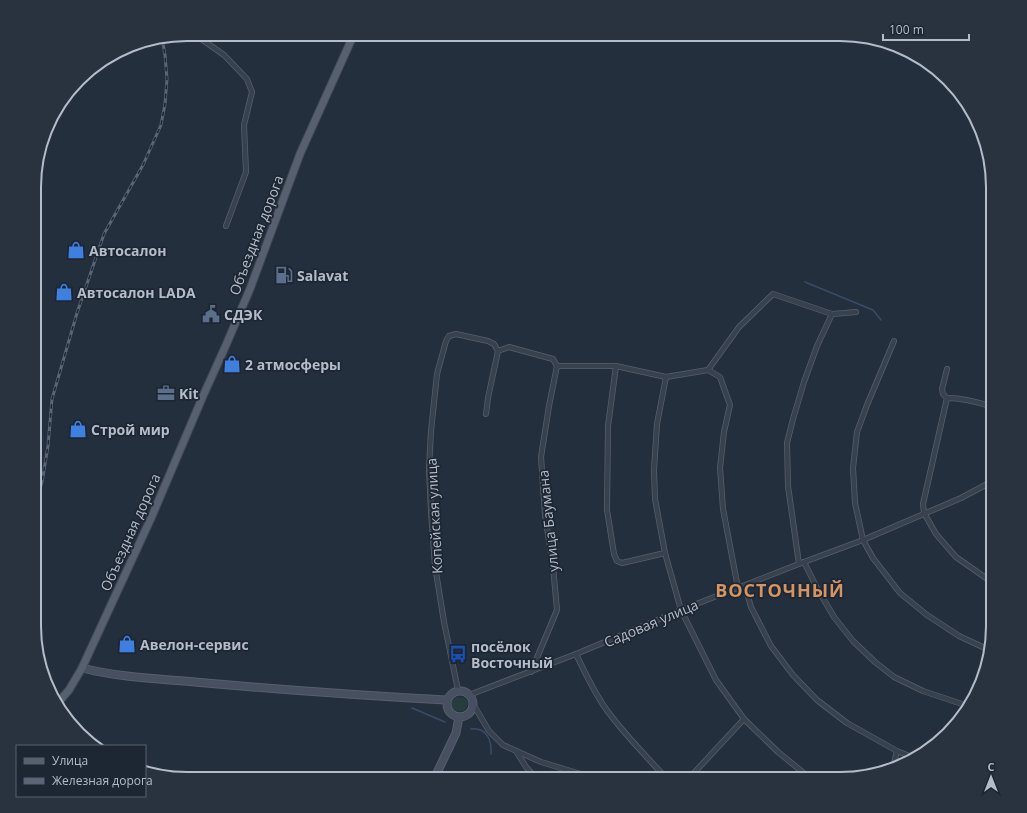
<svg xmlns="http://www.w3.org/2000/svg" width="1027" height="813" viewBox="0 0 1027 813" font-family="'Open Sans',sans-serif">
	<rect width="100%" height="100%" fill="#242f3e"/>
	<path fill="#263c3f" d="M 456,697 L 464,698 L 468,702 C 467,711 461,714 452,709 L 451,703 Z"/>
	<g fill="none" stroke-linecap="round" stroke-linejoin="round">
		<g stroke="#394c67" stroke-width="1.5">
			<polyline points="805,282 873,310 881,320"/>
			<polyline points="412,708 445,722"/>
			<path d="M 471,729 C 487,727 492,741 491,754"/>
		</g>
		<g stroke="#565f6c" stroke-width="6">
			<g id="street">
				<polyline points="194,34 224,55 247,79 252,92 244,125 246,172 226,226"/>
				<polyline points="894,341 867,405 857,432 853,468 855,503 863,540 873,558 900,593 927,615 959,636 989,650"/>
				<polyline points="557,366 616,366 666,377 708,370 739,327 773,294 832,314 856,312"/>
				<polyline points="616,366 608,426 607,510 614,554 617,561 622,563 665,553"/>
				<polyline points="947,369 942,389 943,394 947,398"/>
				<polyline points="708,370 720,377 730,405 724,432 720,468 723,509 738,588"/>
				<polyline points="666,377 657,424 654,470 655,499 665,553 681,610 716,680 744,719 778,752 805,774 813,779"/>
				<polyline points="486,414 488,398 498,351"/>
				<polyline points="804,562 817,588 834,617 853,641 875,662 894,677 923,691 968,706"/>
				<polyline points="799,564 788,486 787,443 793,419 804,382 817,346 832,314"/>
				<path d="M 993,583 L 956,557 L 936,534 L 924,513 L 923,504 L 947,398 C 963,398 978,402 993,407"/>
				<polyline points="745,586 751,607 771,646 793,675 817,700 847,723 897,751"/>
				<path d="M 576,654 C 585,673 594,692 606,709 C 624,734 646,756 667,779"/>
				<polyline points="531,672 557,610 553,566 545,515 541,457 549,406 557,366"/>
				<polyline points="978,689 983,676"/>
				<polyline points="458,690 444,622 435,566 431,512 429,469 431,431 437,374 446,341 449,336 456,334 488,341 494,344 498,351 509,347 553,359 557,366"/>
				<polyline points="469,695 576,654 681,610 804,562 863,540 961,498 993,481"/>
				<polyline points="473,704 489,731 503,745 541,762 597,779"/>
				<polyline points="516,751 526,767 537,779"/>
				<polyline points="893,768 897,751 912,757"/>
				<polyline points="690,779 692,775 744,719"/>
			</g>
		</g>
		<g stroke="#565f6c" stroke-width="9">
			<g id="secondary">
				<path d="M 82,668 C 121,678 166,679 206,683 C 286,690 366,696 446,700"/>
				<circle cx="460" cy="704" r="13"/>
				<polyline points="434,779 456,733 459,717"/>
			</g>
		</g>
		<g stroke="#414a57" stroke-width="9">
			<polyline id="primary" points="57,704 69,690 82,668 152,516 203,396 226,345 250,289 300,154 354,34"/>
		</g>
		<use href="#street" stroke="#38414e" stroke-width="4.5"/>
		<use href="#secondary" stroke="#465061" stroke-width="7"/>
		<use href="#primary" stroke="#56606e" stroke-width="7"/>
		<g stroke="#5a6575" stroke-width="3">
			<polyline id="rail" points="35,506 42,482 48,446 52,399 77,313 104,234 143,165 161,125 165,104 167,79 165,55 162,38"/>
		</g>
		<use href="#rail" stroke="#1d2633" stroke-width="1.5" stroke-dasharray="4.5" stroke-linecap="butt"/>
	</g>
	<defs>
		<g id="shop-bare" transform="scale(1.38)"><path d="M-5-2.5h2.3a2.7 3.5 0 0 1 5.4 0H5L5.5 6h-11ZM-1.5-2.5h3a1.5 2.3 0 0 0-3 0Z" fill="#3f7fe0" stroke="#1d2633" stroke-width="2.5" paint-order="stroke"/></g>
		<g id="fuel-bare" transform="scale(1.38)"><path d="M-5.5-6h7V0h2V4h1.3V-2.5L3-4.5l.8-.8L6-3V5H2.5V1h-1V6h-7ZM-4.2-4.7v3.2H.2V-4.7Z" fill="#5c6f8a" stroke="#1d2633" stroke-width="2.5" paint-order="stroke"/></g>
		<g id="civic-bare" transform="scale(1.38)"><path d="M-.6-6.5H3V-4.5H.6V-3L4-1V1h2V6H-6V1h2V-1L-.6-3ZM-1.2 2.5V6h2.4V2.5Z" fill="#5c6f8a" stroke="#1d2633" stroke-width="2.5" paint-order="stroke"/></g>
		<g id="office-bare" transform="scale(1.38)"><path d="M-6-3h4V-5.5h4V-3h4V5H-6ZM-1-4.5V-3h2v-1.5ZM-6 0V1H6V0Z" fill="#5c6f8a" stroke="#1d2633" stroke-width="2.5" paint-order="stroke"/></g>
		<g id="bus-bare" transform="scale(1.38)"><path d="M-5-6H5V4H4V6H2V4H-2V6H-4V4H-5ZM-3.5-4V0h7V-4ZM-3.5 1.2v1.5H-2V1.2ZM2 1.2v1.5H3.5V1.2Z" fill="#1a4fb4" stroke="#1d2633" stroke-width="2.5" paint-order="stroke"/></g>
	</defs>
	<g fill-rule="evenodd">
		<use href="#shop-bare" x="76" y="250"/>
		<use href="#fuel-bare" x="284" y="275"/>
		<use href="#shop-bare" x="64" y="292"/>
		<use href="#civic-bare" x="211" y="314"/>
		<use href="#shop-bare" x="232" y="364"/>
		<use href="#office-bare" x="166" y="393"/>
		<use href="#shop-bare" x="78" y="429"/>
		<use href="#shop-bare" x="127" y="644"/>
		<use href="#bus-bare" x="458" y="654"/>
	</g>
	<g text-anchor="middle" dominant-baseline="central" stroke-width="3.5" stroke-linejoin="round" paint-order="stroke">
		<g font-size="14" fill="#b4bcc9" stroke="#1d2633">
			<text transform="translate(256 235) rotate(-69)">Объездная дорога</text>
			<text transform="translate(434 516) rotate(-93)">Копейская улица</text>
			<text transform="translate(548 521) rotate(-96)">улица Баумана</text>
			<text transform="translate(130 532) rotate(-66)">Объездная дорога</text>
			<text transform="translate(651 623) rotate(-23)">Садовая улица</text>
		</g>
		<g font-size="14" font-weight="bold" fill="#b4bcc9" stroke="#1d2633" text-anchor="start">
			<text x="89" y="250">Автосалон</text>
			<text x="297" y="275">Salavat</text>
			<text x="77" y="292">Автосалон LADA</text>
			<text x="224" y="314">СДЭК</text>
			<text x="245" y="364">2 атмосферы</text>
			<text x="179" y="393">Kit</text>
			<text x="91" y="429">Строй мир</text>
			<text x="140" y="644">Авелон-сервис</text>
			<text x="471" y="646">посёлок<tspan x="471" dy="16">Восточный</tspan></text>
		</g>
		<g font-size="18" font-weight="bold" letter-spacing="1" fill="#d59563" stroke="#1d2633">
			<text x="780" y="590">ВОСТОЧНЫЙ</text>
		</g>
	</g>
	<path d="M0 0H1027V813H0ZM187 41H840A146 146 0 0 1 986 187V626A146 146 0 0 1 840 772H187A146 146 0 0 1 41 626V187A146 146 0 0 1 187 41Z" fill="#29323f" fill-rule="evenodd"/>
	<path fill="none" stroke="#b4bcc9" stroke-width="2" d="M187 41H840A146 146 0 0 1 986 187V626A146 146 0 0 1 840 772H187A146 146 0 0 1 41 626V187A146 146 0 0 1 187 41Z"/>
	<rect x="16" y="745" width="130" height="52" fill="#1d2633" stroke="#59626f"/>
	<rect x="24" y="758" width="20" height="6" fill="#56606e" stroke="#59626f"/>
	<text x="52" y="765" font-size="12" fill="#b4bcc9">Улица</text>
	<rect x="24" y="778" width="20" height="6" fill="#5a6575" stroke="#59626f"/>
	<text x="52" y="785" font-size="12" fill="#b4bcc9">Железная дорога</text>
	<g transform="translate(991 777)" stroke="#1d2633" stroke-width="3" paint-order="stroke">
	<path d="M0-3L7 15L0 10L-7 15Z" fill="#b4bcc9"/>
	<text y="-6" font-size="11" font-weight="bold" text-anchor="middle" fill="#b4bcc9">С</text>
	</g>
	<path d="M883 34v6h86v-6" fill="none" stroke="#b4bcc9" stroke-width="2"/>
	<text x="889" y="34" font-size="12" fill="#b4bcc9" stroke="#1d2633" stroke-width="3" paint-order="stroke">100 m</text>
</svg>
